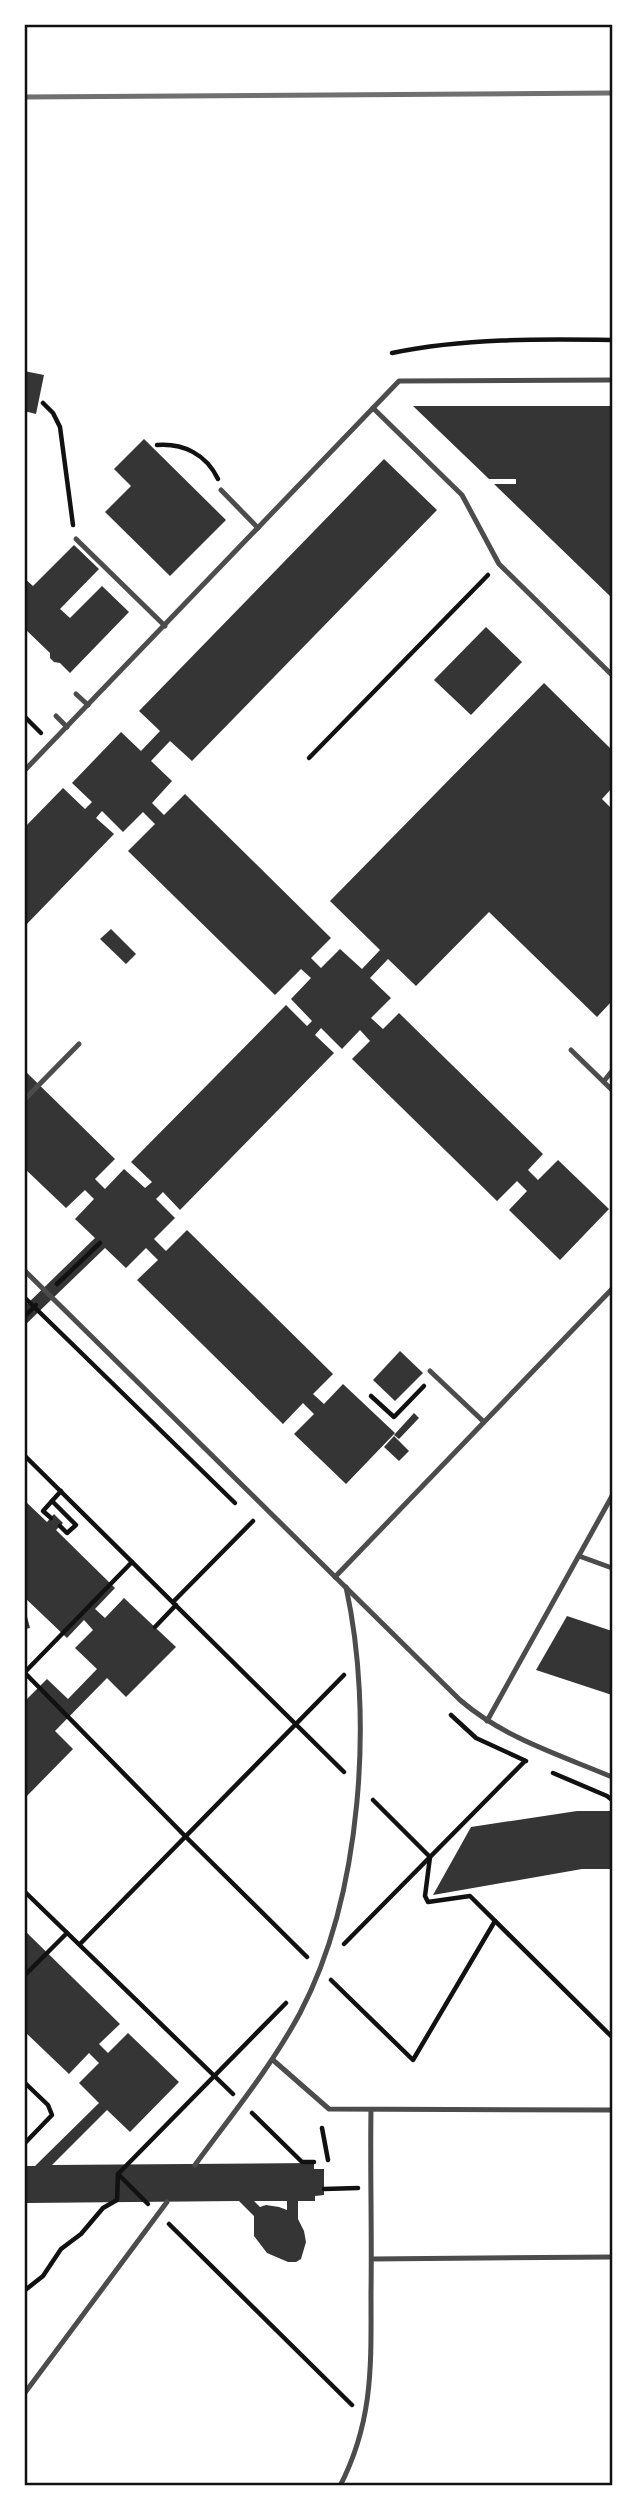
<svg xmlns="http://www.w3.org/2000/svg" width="637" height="2510" viewBox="0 0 637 2510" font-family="Jost,sans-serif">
	<rect width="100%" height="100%" fill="#fff"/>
	<g fill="#353535" fill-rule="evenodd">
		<polygon points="24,371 44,375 36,414 24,411"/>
		<polygon points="413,406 612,406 612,598 494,484 516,484 516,479 489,479"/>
		<polygon points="144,439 226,520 170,576 105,512 131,486 114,469"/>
		<polygon points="384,459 437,510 192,761 170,741 151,761 172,781 152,803 164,815 185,794 331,938 311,958 321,968 340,949 362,969 380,950 330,901 544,683 612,750 612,788 602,799 612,809 612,1001 597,1017 489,912 416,986 388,959 370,978 391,998 371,1018 383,1029 399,1013 543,1154 528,1170 538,1180 558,1160 609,1209 560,1260 509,1210 527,1191 517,1181 497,1201 352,1059 370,1041 360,1030 342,1049 321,1028 315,1035 334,1053 180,1210 163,1192 156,1199 175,1218 154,1239 166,1251 187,1230 333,1374 313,1394 324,1404 343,1384 395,1433 346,1484 294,1434 314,1414 303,1403 283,1424 137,1280 158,1260 146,1248 126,1268 105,1248 24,1326 24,1307 95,1238 75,1219 94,1199 85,1190 66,1208 24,1168 24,1070 115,1159 95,1179 105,1189 124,1169 145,1188 152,1182 131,1162 286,1005 307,1026 312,1021 291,999 311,978 301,969 275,995 128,851 155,824 143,812 123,832 102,811 96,818 114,834 24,927 24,828 63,788 85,809 92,802 72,783 121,732 141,751 160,731 139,711"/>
		<polygon points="74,545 99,569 60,609 70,618 102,586 129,612 70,673 60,663 54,662 50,658 50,653 24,628 24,578 33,586"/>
		<polygon points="486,627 522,662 471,715 434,680"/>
		<polygon points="111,929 136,954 126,964 100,939"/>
		<polygon points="400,1351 423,1373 395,1401 373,1380"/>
		<polygon points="414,1413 419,1418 399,1439 394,1435"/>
		<polygon points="394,1436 409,1451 399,1461 384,1447"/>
		<polygon points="24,1500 47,1522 54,1514 63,1523 56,1530 115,1588 95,1609 105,1618 124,1598 176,1647 126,1697 107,1678 55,1731 73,1749 24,1799 24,1702 47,1679 68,1699 97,1669 75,1648 93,1630 84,1620 67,1638 24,1597"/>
		<polygon points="24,1605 30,1628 24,1629"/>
		<polygon points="567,1616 612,1631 612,1695 536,1670"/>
		<polygon points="577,1811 612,1811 612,1869 582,1869 433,1895 471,1827"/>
		<path d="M 24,1930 L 120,2024 L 99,2044 L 108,2053 L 128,2033 L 179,2082 L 130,2132 L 107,2110 L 52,2165 L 314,2163 L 314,2169 L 324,2169 L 324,2195 L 315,2196 L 315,2201 L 298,2201 L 298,2219 L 304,2231 L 306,2242 L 301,2259 L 296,2262 L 288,2262 L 267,2253 L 254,2236 L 254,2216 L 239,2201 L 27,2203 L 24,2206 L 24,2166 L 35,2166 L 99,2103 L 79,2083 L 99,2063 L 89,2053 L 69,2074 L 24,2031 ZM 254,2201 L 287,2201 L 287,2210 L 279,2207 L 266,2205 L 260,2207 Z"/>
	</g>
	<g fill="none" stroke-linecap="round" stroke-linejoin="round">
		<g stroke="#111" stroke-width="4.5">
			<path d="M 392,353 C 464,338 539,339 612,340"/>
			<polyline points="43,403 53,413 60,427 73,525"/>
			<path d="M 157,445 C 183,443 206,454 218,479"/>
			<polyline points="24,716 41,733"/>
			<polyline points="309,758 488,575"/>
			<polyline points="57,1284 100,1243"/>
			<polyline points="24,1297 235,1503"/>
			<polyline points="24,1317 36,1305"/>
			<polyline points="371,1396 394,1417 424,1386"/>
			<polyline points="24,1455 344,1772"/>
			<polyline points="52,1501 76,1525 67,1533 60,1526"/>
			<polyline points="51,1518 43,1511 61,1491"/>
			<polyline points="173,1602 253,1521"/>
			<polyline points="155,1627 176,1605"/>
			<polyline points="24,1672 186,1837 307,1957"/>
			<polyline points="25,1672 132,1562"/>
			<polyline points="451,1715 476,1738 526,1761"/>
			<polyline points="553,1773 607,1796 612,1800"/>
			<polyline points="373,1800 430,1857 425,1896 428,1902 470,1896 612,2037"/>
			<polyline points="24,1891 233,2094"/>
			<polyline points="80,1944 344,1675"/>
			<polyline points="344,1944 525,1761"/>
			<polyline points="24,1976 67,1933"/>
			<polyline points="331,1980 413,2060 495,1921"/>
			<polyline points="24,2082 48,2105 52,2115 24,2144"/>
			<polyline points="252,2113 302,2162 314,2162"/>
			<polyline points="322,2128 328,2160"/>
			<polyline points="118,2174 148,2204"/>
			<polyline points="324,2189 358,2188"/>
			<polyline points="169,2224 352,2405"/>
			<polyline points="24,2291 43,2276 61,2249 81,2234 103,2208 117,2200 118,2174 286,2003"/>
		</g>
		<g stroke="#4c4c4c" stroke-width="5">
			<polyline points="373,408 462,495 499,564 612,675"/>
			<polyline points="221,490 258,528"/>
			<polyline points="76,539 165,626"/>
			<polyline points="76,694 88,705"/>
			<polyline points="56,716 67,727"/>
			<polyline points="24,771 399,381 612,380"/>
			<polyline points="571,1050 612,1090"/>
			<polyline points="604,1081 612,1071"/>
			<polyline points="24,1100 79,1044"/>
			<path d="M 24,1270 L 460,1700 C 504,1738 560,1755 612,1777"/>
			<polyline points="430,1371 484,1422"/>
			<polyline points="579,1556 612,1568"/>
			<polyline points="335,1577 612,1289"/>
			<polyline points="487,1721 612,1496"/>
			<polyline points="273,2060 329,2109 612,2110"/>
			<path d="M 195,2165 C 231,2116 271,2067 300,2013 C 362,1895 374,1715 346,1587"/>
			<polyline points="372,2259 612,2257"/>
			<polyline points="24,2394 167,2202"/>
			<path d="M 340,2486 C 374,2420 371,2363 371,2292 C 372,2231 370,2171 371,2110"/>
		</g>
		<polyline stroke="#707070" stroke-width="5" points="24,97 612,93"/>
	</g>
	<rect width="637" height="2510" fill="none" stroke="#ffffff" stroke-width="52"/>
	<rect x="26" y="26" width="585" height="2458" fill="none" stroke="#111" stroke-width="2.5"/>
</svg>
